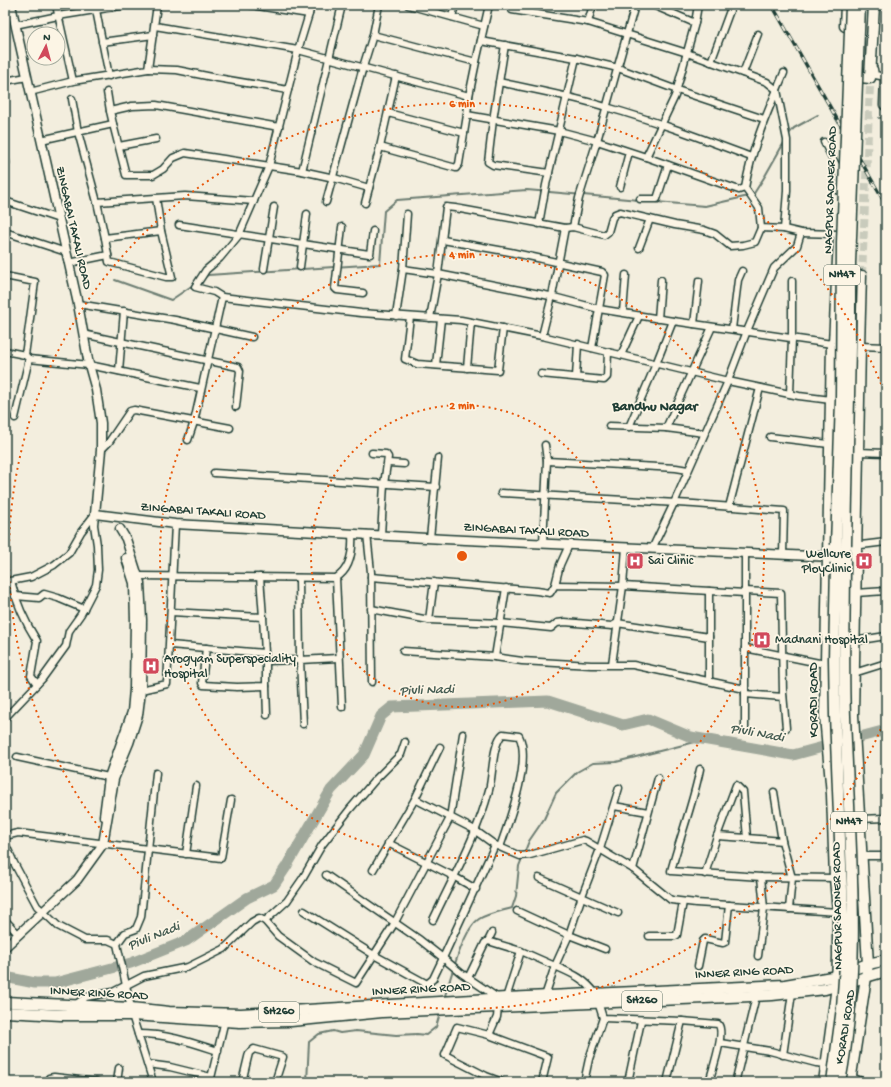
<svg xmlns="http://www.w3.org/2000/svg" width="891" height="1087" viewBox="0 0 891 1087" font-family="'Gochi Hand',sans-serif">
	<rect width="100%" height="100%" fill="#f3eede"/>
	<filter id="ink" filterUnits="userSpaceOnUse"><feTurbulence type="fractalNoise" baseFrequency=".025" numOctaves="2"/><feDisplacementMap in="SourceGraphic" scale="8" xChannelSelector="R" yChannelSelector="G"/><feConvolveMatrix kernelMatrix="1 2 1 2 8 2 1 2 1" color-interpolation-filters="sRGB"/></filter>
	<g filter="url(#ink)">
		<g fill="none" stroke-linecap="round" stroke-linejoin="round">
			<g stroke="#6c7d72" stroke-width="2">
				<polyline points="879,118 886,117"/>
				<polyline points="788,135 794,128 818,115"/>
				<polyline points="656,202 705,206 753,195 765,176 786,139"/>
				<polyline points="204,278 208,275 380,264 384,211 397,200 527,190 639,200"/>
				<polyline points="115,280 171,300 193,285"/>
				<path d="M 444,999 C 450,980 463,929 479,919 C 487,914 502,911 512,908 L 516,896 L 519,866 L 529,841 L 544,819 L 556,793 L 577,772 L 593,763 L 616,762 L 703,740"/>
				<polyline points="307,1082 309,1042 319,1034 333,1031 340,1033 356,1031 396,1035 417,1034 426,1035 436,1027 440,1013"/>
			</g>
			<polyline stroke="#a0a89b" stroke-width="11" points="5,977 35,983 55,983 131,963 186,941 247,898 274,885 286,867 331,790 364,755 381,716 392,707 548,701 623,725 648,719 691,737 793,755 886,730"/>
			<polyline stroke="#c9cbbc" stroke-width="8" stroke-dasharray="8 4" stroke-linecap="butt" points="862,275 870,85"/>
			<g stroke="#1f3d34" stroke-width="9">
				<g id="minor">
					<polyline points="56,5 73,81"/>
					<polyline points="95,5 109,76"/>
					<polyline points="408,5 484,26"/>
					<polyline points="513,5 512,10 588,22 687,53 767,82 777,90 787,140 787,191 784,229"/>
					<polyline points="653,5 695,23"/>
					<polyline points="309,14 311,5"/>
					<polyline points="452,17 455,5"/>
					<polyline points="588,22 593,5"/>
					<polyline points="15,25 58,16 126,5"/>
					<polyline points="155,26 298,50 469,96 467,115 559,131 597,141 646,157 675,96 695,23 698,5"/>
					<polyline points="373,35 476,62"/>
					<polyline points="481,41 576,58 618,68 677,90 764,119"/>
					<polyline points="102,42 153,35"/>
					<polyline points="505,45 493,120 488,162 493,165 549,173"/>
					<polyline points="711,62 732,5"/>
					<polyline points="148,69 177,70 217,78 288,90"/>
					<polyline points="874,69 875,75 886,77"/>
					<polyline points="743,73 758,34"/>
					<path d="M 784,73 C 768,111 752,146 745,188 L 759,208 L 761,228 L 784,229 L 801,233 L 838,234"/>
					<polyline points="884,77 883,105 886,108"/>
					<polyline points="5,81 27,77"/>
					<path d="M 499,82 C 535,90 571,96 606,107 C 656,121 703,139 751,157"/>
					<polyline points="30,92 73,81 148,69 157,5"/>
					<polyline points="107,92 110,111"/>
					<polyline points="469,96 476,62 489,5"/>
					<polyline points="72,99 78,132 97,202 105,238"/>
					<polyline points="388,113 464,133"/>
					<polyline points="113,124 126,175 153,175 163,169 173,158 185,153 302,171 334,178 369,188"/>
					<polyline points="41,140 113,124 110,111 132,106 156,105 279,127"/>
					<polyline points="824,142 839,171 839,191"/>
					<polyline points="119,146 156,139"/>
					<polyline points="380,147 456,168 459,164 467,115"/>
					<polyline points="5,155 6,163"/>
					<polyline points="646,157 739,190 745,188"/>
					<polyline points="302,171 342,5"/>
					<polyline points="620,187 629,152"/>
					<polyline points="640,199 657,199 668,165"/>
					<polyline points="5,201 59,219"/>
					<polyline points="97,202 185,196 254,201"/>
					<polyline points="326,202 363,67 373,35 379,5"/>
					<polyline points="365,203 380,147 396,76"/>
					<polyline points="539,224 546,185 576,58"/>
					<polyline points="179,225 369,254 370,254 373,231"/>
					<polyline points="342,227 335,288 337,290 363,293"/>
					<polyline points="573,227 579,198 597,141 635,5"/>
					<polyline points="5,232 66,252"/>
					<polyline points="443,240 510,252 602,272 605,275 592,348"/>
					<polyline points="639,248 650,219"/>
					<polyline points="108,255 109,262 166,277 172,277 161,231 156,198"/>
					<polyline points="69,263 108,255 105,238 161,231"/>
					<polyline points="300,267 307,214"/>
					<polyline points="264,269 274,207"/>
					<polyline points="403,269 438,274 446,207 455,208 565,228 573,227 604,235 608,232 612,218 615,214 620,212 675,225 704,230 715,234 730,246 743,245 755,242 761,228"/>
					<polyline points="5,276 35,282 25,355 5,351"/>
					<polyline points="222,297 214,292 195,287 206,270 220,258 239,235 269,166 298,50 309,14 251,5"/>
					<polyline points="78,304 175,320 252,337"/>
					<polyline points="623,312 626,275"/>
					<polyline points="396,316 403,269 407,214"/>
					<polyline points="410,317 405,359 417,364 498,370 503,328"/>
					<polyline points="430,318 438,274 550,296 599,309 673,321"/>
					<polyline points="658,319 661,280"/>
					<polyline points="694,324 699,281"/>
					<polyline points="732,329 738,280 742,271"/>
					<polyline points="83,334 238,367 240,371 236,407"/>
					<polyline points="542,336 552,296 565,228"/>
					<polyline points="860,346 886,347"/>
					<polyline points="621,355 639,316"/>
					<polyline points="29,359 89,365 200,388"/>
					<polyline points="436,365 441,319"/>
					<polyline points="467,368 471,322"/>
					<polyline points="119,371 124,311"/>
					<polyline points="541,374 604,380 607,377 608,352"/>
					<polyline points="576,377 578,344"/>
					<polyline points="790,394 792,338 792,281"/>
					<polyline points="15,418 29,359 26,356"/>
					<polyline points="609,426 666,428 704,433"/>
					<polyline points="629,427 656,364 673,321 832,344 837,238"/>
					<polyline points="666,428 712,327"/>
					<polyline points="770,437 829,444"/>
					<polyline points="188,440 194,422 222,297 361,313 461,320 542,336 728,381 799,396 831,400"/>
					<polyline points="101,450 109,442 130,411 134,410 230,428"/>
					<polyline points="858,452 886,453"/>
					<polyline points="372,453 386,454 388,457 384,484 381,535"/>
					<polyline points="547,461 676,468 688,470"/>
					<polyline points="388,463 404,464"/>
					<polyline points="214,473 436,487"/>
					<polyline points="501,493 694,504 784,511 783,555"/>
					<polyline points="729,507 760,388"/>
					<polyline points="367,534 371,572 372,682"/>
					<polyline points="430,538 438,458"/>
					<polyline points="543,543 547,461 545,445"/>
					<polyline points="853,546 886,542"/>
					<polyline points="652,549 674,503 728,381 747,331 774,268 797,246 801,233"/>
					<path d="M 138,576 L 336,578 C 351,569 353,550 352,534"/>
					<polyline points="371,577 537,591 550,593 555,585 623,586 745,593"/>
					<polyline points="336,578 342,707"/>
					<path d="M 11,581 C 16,602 25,622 37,641 L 31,676 L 37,684"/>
					<polyline points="5,582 31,577 54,565 69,553 81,532 95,514 94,525 97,545 98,570 96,585 81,614 69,631 66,646 42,679 5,718"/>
					<polyline points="555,585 560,565 569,545"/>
					<polyline points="506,588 495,657 522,661 591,665 633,665 745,689"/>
					<polyline points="745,591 781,593 783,693 786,728"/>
					<polyline points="855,593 886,591"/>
					<polyline points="15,596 39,598 44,594 58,598 84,609"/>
					<polyline points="371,609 429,620 501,623 551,628 557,623 565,622 612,626 617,623 709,637 709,681"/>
					<polyline points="171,612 263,617 260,577"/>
					<polyline points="429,620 434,582"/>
					<polyline points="709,637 709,591"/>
					<polyline points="854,641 886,636"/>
					<polyline points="170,645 265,653 263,617"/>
					<polyline points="206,648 202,683 203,685 237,687 266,686 266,661"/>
					<polyline points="745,648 819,663 827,661"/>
					<polyline points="403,651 495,657"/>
					<polyline points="265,653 266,661 300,660 299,578"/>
					<polyline points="612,664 623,586 626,547"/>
					<polyline points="854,673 886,663"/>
					<polyline points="266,686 267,715"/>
					<polyline points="141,690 167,684 175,524"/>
					<polyline points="745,694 783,697"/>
					<polyline points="303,724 300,660 338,658"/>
					<polyline points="745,728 745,553"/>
					<polyline points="17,757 113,778"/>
					<path d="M 700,769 C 693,804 680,837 671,871 L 761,877 L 835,878"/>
					<polyline points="774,792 782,841"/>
					<polyline points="415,799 440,747"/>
					<polyline points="614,806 648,812"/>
					<polyline points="859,819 886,818"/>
					<polyline points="5,836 18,833 221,858 231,800"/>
					<polyline points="717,836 747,838"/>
					<polyline points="5,843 14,863 37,906 58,926 85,940 108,940 117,944"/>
					<polyline points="388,843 453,876 476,889"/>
					<polyline points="186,854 196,786"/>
					<polyline points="862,856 886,856"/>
					<polyline points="633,869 658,778"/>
					<polyline points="5,870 7,850"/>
					<polyline points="373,870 415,799 473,829 495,845 520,856 530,855 583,840 586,841 633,869 671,900 696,903 838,912"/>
					<polyline points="705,874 717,836 736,785 743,792 747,838 782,841 792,878 789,909"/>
					<polyline points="326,875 420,940 443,958 495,845"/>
					<polyline points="539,878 618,913"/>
					<polyline points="304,911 374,955 427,984 433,979 443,958 461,973 498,998"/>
					<polyline points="517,911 569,935 605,949"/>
					<polyline points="5,920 19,935"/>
					<path d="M 433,920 C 453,877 477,836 489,790 C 493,776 492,743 503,734 L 519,736 C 532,761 509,821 500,847"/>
					<polyline points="265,921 287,901 303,878 322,845 350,809 375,780 401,754 405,742"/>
					<polyline points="649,936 675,936 677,935 683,902"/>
					<polyline points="488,941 521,951 555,966 545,996"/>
					<polyline points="758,956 764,908 761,877"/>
					<polyline points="698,966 703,941 705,939 723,943 725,942 729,905"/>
					<polyline points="468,978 485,943 488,941 492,933"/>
					<path d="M 596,994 C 584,978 573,974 555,966 L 569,935 L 582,896 L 600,849 L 619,788"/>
					<polyline points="506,998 521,951"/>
					<polyline points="598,1002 603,1018 682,1021 667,1082"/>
					<polyline points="75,1005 86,997 113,992 144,976 188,967 224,949 252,922 259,918 265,921 278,936 314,962 356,983 394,924 450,818 463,734"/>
					<polyline points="498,1007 497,1017 489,1035 457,1027 445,1055 486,1076 502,1082"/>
					<polyline points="131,1008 117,944 125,933 136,929 141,917 156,773"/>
					<polyline points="132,1015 153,1082"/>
					<path d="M 682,1021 L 718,1024 C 726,1032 712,1071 709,1082"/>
					<path d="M 138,1034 C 168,1034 190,1042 218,1051"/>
					<polyline points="489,1035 548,1057 542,1082"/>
					<polyline points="720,1043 770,1051 816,1063 827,1064"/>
					<polyline points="783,1055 792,993"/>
					<polyline points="147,1064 170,1067 211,1077"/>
					<polyline points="851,1077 864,1082"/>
					<polyline points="736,1079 756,996"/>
					<polyline points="47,1082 49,1078 54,1077 97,1082"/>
					<polyline points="117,1082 119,1068"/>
					<polyline points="210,1082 225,1020"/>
					<polyline points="242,1082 249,1053 254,1049 283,1057 275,1082"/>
					<polyline points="584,1082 589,1059 603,1018"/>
					<polyline points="628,1082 641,1021"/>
				</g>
			</g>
			<g stroke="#1f3d34" stroke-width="11">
				<g id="tertiary">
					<polyline points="11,5 78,304 89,365 96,390 101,423 101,450 95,514 175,524 444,539 833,557"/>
					<polyline points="860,346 862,275"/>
					<polyline points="104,816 109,777 132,712 134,689 135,621 134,583 126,558"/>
					<polyline points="5,947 77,880 103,844 114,779 129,743 138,715 141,690 142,620 140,583 126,539 120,529"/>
				</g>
			</g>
			<g stroke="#1f3d34" stroke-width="13">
				<g id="primary">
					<polyline points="845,26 846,5"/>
					<polyline points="850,76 870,78 874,5"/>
					<polyline points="824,1082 837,986 838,956 838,912 835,878 832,794 825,716 832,344 860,346 853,715 868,964 850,1082"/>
				</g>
			</g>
			<g stroke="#1f3d34" stroke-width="13">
				<g id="trunk">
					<polyline points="845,561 846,545"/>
					<polyline points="836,563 836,545"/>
					<polyline points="5,1002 131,1008 169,1012 241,1014 506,998 785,985 832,977 868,964 886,960"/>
					<polyline points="5,1012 61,1015 132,1015 240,1022 291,1021 382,1012 772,995 825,989 886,971"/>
				</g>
			</g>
			<use href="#minor" stroke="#fcf5e5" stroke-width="6"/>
			<use href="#tertiary" stroke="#fcf5e5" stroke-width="8"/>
			<use href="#primary" stroke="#fcf5e5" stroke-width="10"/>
			<use href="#trunk" stroke="#fcf5e5" stroke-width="10"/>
			<g stroke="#1f3d34" stroke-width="3.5">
				<polyline id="rail" points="772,5 886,205"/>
			</g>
			<use href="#rail" stroke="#fcf5e5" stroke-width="2" stroke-dasharray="6" stroke-linecap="butt"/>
			<g stroke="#1f3d34" stroke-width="13" stroke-linecap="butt">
				<g id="trunk-bridge">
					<polyline points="836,545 841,401 842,242 851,5"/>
					<polyline points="846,545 850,346 850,263 860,5"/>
					<polyline points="832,1082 842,1008 845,965 835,715 834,659 836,563"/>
					<path d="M 840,1082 C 863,962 849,837 845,716 C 843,664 845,613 845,561"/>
				</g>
			</g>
			<use href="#trunk-bridge" stroke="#fcf5e5" stroke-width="10"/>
		</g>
	</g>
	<g fill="none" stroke="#e8590c" stroke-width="2" stroke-dasharray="2 4">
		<circle cx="462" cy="556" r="151"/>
		<circle cx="462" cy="556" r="302"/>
		<path d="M885 718A453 453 0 1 1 885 394"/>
	</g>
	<defs>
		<g id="hospital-square" transform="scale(0.9)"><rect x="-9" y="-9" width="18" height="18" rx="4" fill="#d1495b" stroke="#fcf5e5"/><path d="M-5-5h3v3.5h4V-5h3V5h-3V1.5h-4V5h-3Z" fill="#fff"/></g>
	</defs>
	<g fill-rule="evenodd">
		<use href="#hospital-square" x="635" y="561"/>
		<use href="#hospital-square" x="864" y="561"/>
		<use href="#hospital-square" x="762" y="640"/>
		<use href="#hospital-square" x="151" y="666"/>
	</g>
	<g text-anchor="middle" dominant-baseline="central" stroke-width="3.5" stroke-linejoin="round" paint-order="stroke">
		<g fill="#fcf5e5" stroke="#617469" stroke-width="1">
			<rect x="824" y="265" width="36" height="20" rx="3"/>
			<rect x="831" y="812" width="36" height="20" rx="3"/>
			<rect x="622" y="991" width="40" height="20" rx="3"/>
			<rect x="259" y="1002" width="40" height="20" rx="3"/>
		</g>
		<g font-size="12" font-weight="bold" fill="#1f3d34">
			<text x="842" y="275">NH47</text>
			<text x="849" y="822">NH47</text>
			<text x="642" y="1001">SH260</text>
			<text x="279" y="1012">SH260</text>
		</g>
		<g font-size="13" fill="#1f3d34" stroke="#fcf5e5">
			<text transform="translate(831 190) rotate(-88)">NAGPUR SAONER ROAD</text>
			<text transform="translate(73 228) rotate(77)">ZINGABAI TAKALI ROAD</text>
			<text transform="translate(203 512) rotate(4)">ZINGABAI TAKALI ROAD</text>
			<text transform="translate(526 531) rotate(3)">ZINGABAI TAKALI ROAD</text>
			<text transform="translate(814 700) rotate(-90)">KORADI ROAD</text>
			<text transform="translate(838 906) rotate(-91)">NAGPUR SAONER ROAD</text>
			<text transform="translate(744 973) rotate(-3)">INNER RING ROAD</text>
			<text transform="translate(421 990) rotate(-3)">INNER RING ROAD</text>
			<text transform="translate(99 994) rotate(3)">INNER RING ROAD</text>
			<text transform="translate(846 1027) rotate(-81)">KORADI ROAD</text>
		</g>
		<g font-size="13" fill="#1f3d34" stroke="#fcf5e5" text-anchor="start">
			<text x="851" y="554" text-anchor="end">Wellcure<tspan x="851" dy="15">PloyClinic</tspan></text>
			<text x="648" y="561">Sai Clinic</text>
			<text x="775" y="640">Madnani Hospital</text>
			<text x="164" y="659">Arogyam Superspeciality<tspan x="164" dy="15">Hospital</tspan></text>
		</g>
		<g font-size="14" font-weight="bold" fill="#1f3d34" stroke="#fcf5e5">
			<text x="655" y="407">Bandhu Nagar</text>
		</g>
		<g font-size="14" font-style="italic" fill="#465d53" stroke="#fcf5e5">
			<text transform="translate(427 691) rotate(-2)">Pivli Nadi</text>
			<text transform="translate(757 734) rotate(10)">Pivli Nadi</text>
			<text transform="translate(154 937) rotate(-22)">Pivli Nadi</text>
		</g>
	</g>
	<circle cx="462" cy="556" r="6" fill="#e8590c" stroke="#fcf5e5" stroke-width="2"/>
	<g font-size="12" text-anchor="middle" font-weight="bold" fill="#e8590c" stroke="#fcf5e5" stroke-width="3.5" stroke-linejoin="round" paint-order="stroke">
		<text x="462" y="107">6 min</text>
		<text x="462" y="258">4 min</text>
		<text x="462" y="409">2 min</text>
	</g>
	<rect width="891" height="1087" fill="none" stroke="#fcf5e5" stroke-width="20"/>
	<rect x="10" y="10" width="871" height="1067" fill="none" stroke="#1f3d34" stroke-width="1.5" filter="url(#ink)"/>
	<g transform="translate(46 46) rotate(6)"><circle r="19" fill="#fcf5e5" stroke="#a4ab9e"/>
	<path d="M0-3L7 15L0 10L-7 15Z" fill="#d1495b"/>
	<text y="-6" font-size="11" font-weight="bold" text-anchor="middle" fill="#1f3d34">N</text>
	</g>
</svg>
